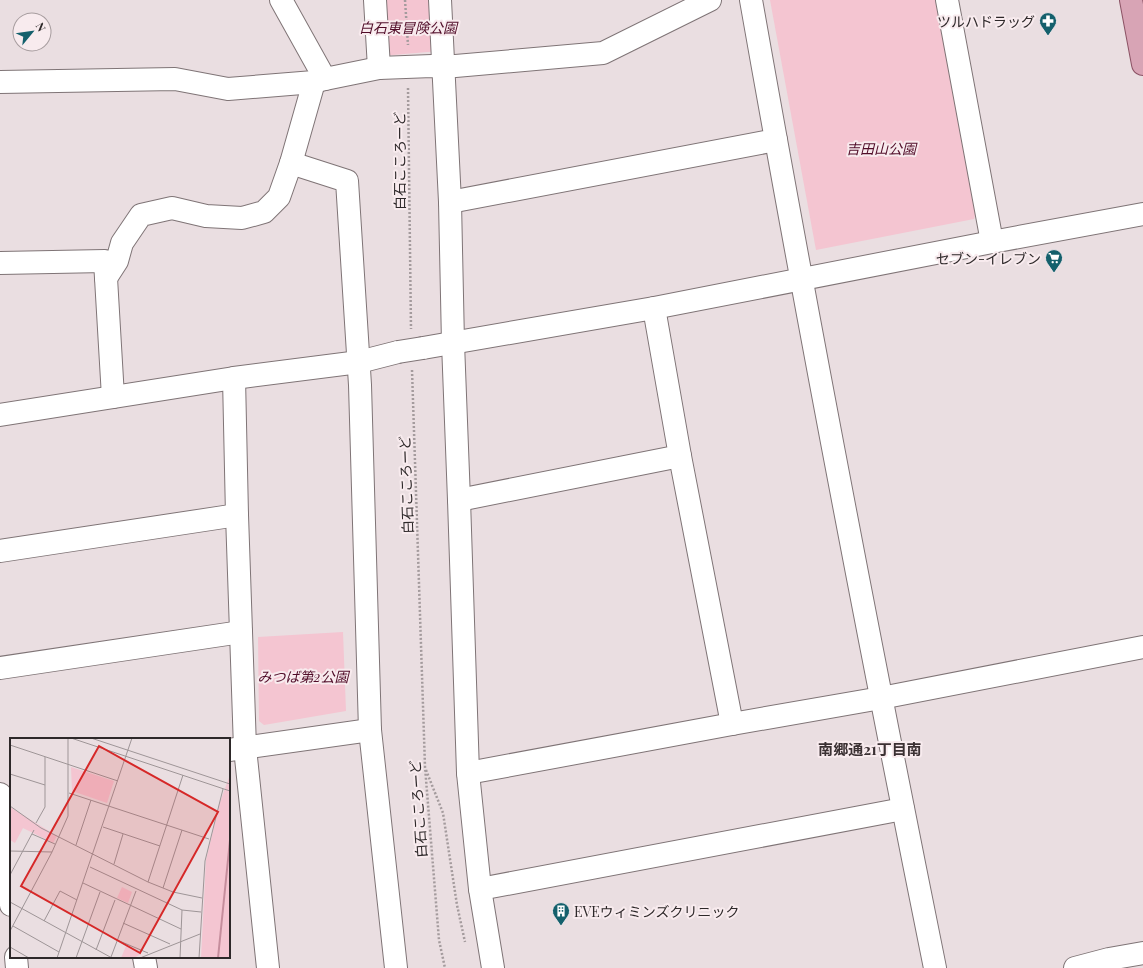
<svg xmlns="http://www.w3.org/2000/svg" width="1143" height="968" viewBox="0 0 1143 968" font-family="'Playfair Display','Noto Sans JP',serif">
	<rect width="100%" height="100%" fill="#eadee1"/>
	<g fill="#f4c5d1">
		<polygon points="379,0 436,0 439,51 381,56"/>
		<polygon points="770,0 935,0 977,207 974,219 816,250"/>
		<polygon points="343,632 346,711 264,725 259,721 258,637"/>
	</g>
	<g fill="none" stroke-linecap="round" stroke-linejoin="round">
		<g stroke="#7f7476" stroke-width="24">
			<g id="minor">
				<polyline points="281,0 325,79 379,68 432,66 444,67 603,53 710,0"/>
				<polyline points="375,0 379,68"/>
				<polyline points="440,0 450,202 453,343 459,500 468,773 480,889 493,968"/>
				<path d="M 751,0 C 808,323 870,646 935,968"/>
				<polyline points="947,0 992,242"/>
				<polyline points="0,82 175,79 228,89 314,82 325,79"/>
				<polyline points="291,163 347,181 360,385 370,730 396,968"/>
				<polyline points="450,202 776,140"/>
				<polyline points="0,263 105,261 113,397"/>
				<polyline points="106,278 117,261 122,243 141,215 172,208 206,216 242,218 264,212 279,197 291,163 314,82"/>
				<polyline points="654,308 680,456 732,724"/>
				<polyline points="423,348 654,308 992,242 1143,214"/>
				<polyline points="234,378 237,515 245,748 268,968"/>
				<polyline points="0,415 234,378 359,362 398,352"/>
				<polyline points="459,500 680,456"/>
				<polyline points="0,551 237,515"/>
				<polyline points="0,668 241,632"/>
				<polyline points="229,750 370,730"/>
				<polyline points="468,773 732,724 881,698 1143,647"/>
				<polyline points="0,794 11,905"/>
				<polyline points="480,889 903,809"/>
				<polyline points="16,957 17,968"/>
				<polyline points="144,957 146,968"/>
				<polyline points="1075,968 1109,959 1143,953"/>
			</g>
		</g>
		<g stroke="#8b5264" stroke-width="24">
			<polyline id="major" points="1131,0 1143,64"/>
		</g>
		<g stroke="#a49b9d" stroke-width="2.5" stroke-dasharray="2 2" stroke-linecap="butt">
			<polyline points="405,0 408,45"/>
			<polyline points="408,88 411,329"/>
			<polyline points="412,370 425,767 439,940 445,968"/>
			<polyline points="426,770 443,813 457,905 465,942"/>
		</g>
		<use href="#minor" stroke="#fff" stroke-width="22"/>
		<use href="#major" stroke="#d8a4b5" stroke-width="22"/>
		<g stroke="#7f7476" stroke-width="24" stroke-linecap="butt">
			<polyline id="minor-bridge" points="398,352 423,348"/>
		</g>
		<use href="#minor-bridge" stroke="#fff" stroke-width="22"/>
	</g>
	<defs>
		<g id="pharmacy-pin" transform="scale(0.9)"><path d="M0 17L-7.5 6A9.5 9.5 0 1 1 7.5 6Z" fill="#14606c" stroke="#f8ebee"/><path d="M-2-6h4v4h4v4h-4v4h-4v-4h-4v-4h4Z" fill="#fff"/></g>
		<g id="supermarket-pin" transform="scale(0.9)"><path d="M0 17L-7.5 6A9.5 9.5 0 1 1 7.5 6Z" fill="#14606c" stroke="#f8ebee"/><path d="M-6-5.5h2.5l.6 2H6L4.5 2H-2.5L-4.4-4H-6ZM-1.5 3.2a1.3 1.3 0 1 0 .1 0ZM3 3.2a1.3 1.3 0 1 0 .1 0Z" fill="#fff"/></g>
		<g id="building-pin" transform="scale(0.9)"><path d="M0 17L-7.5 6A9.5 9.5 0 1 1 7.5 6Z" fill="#14606c" stroke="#f8ebee"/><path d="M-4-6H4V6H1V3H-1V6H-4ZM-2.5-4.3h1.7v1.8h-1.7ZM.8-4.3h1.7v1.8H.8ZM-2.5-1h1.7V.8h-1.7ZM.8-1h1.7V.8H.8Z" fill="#fff"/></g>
	</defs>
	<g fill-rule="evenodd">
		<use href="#pharmacy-pin" x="1048" y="21"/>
		<use href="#supermarket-pin" x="1054" y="258"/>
		<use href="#building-pin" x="561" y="911"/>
	</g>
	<g text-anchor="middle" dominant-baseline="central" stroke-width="4" stroke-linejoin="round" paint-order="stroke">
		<g font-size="14" fill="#2d2829" stroke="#f8ebee" text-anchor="end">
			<text x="1035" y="21">ツルハドラッグ</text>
			<text x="1041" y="258">セブン-イレブン</text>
			<text x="574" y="911" text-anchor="start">EVEウィミンズクリニック</text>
		</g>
		<g font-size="14" font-style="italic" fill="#500c28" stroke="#f8ebee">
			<text x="408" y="27">白石東冒険公園</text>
			<text x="881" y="148">吉田山公園</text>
			<text x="303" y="676">みつば第2公園</text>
		</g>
		<g font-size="14" fill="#2d2829" stroke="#f8ebee">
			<text transform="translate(399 161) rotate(-90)">白石こころーど</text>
			<text transform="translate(406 485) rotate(-92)">白石こころーど</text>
			<text transform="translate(418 809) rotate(-94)">白石こころーど</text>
		</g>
		<g font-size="15" font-weight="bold" fill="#3b3133" stroke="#f8ebee">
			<text x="870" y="749">南郷通21丁目南</text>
		</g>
	</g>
	<g transform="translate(10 738)">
		<rect width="220" height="220" fill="#eadee1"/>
		<path d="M 61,29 L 104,43 L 97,65 L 62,53 ZM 220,37 L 220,220 L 191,220 L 196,122 L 210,64 ZM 0,69 L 47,98 L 43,105 L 13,90 L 5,105 L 0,102 ZM 112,149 L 122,154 L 118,165 L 107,160 ZM 116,208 L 131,214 L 131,216 L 124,220 L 111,220 Z" fill="#f4c5d1"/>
		<path fill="none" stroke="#c58d9c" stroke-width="2" d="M 208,220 L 220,102"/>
		<path fill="none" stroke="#9e9597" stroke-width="1" d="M 61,0 L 220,53M 81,0 L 220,46M 0,7 L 108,43M 0,36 L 35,47M 59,55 L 199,101M 0,68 L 31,90 L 138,144 L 163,154 L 192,160M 26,85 L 35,69 L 35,19M 93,89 L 150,108M 22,96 L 45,106M 66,107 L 81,62M 0,113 L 42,114 L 58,78 L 58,0M 104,126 L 113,96M 80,129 L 172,172 L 191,174M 0,137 L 24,92M 138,144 L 173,37M 73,145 L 171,191M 153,150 L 172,92M 0,164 L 102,220M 34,183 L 50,153 L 67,162M 113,185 L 160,206M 3,188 L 49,214M 0,193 L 42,114M 107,202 L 138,215M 0,209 L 19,220M 86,212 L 105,162M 101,219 L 126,153M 47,220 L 122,0M 66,220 L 90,154M 130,220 L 190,196M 170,220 L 172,172M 189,220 L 195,123 L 213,51"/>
		<path fill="#d62828" fill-opacity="0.15" stroke="#d62828" stroke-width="2" d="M 89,8 L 208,74 L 130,215 L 11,148 Z"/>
		<rect width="220" height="220" fill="none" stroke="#2d2829" stroke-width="2"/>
	</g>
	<g transform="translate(32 32) rotate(61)"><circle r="19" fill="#f8ebee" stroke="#a79d9f"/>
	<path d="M0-3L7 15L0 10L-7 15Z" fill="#14606c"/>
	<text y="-6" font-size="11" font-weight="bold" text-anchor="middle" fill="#2d2829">N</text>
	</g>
</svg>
